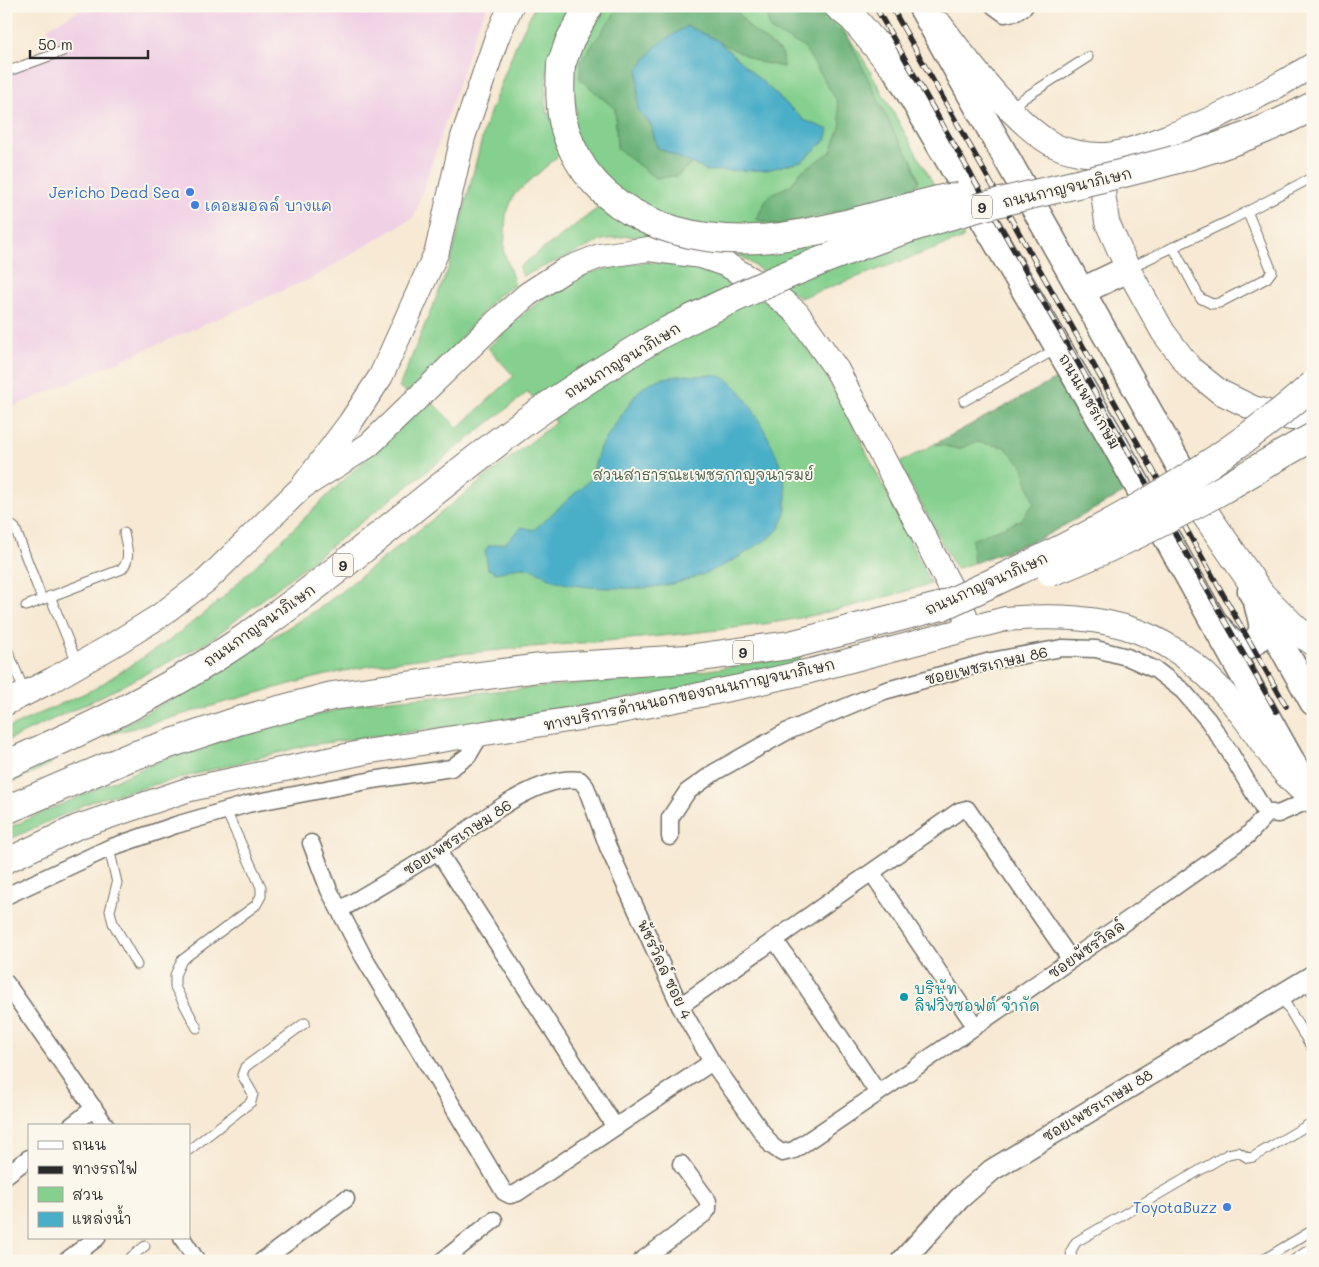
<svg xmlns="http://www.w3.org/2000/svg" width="1319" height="1267" viewBox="0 0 1319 1267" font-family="Mali,'Playpen Sans Thai',sans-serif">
	<rect width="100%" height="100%" fill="#fbf7ec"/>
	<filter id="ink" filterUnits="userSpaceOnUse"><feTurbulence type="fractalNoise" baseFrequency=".02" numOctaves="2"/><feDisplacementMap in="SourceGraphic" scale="10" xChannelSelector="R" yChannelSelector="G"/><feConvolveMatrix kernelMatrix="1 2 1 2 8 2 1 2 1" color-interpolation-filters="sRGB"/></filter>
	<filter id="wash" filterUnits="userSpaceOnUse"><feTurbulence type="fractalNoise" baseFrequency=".0096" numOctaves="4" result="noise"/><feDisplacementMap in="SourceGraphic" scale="20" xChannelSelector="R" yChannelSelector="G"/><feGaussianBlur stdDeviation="1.12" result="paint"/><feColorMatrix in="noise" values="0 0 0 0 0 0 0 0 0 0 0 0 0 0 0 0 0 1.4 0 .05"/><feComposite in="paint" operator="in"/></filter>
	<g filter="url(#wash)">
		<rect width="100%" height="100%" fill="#f7e9d3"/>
		<polygon fill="#f0d0e5" points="87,6 488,6 477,27 414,217 314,277 6,410 6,68 58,49 47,28"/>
		<g fill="#85d08e" stroke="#587e5c">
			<path d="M 535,6 L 577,6 C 553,36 542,75 547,113 L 577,113 L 569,72 L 583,29 L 605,6 L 818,6 L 838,22 L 862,57 L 964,238 L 800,298 L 738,254 L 676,242 L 627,236 L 603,240 L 523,276 L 519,267 L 598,208 L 559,155 L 514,195 L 506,215 L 504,252 L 515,285 L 497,296 L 411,395 L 399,387 L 449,267 L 486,123 L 515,47 Z"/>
			<path d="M 644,262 L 690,266 L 733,277 L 769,304 L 797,334 L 826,376 L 859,437 L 931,584 C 878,599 825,615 771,623 C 651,641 529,644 409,660 C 306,673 208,710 107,735 L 220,670 L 324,605 L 556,422 L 528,392 L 208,642 L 92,701 L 6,741 L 6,729 L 94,689 L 170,640 L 219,601 L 428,398 L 458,428 L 514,376 L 488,348 C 512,325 536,300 565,283 C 589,270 617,267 644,262 Z"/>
			<polygon points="1060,377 1125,492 1043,537 956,569 899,463"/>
			<polygon points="800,656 802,667 510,719 308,745 95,800 6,841 6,829 161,760 209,743 368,702 670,676"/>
			<polygon points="50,758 51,764 6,785 6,778"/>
		</g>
		<g fill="#6cb279" stroke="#4c6e52">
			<polygon points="620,6 738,6 736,10 750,28 782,53 783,67 759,62 687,26 638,110 651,125 657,147 692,163 677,176 655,178 617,148 615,109 580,79 580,62"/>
			<polygon points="765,6 806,6 848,37 894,132 913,162 919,182 903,195 778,226 756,219 769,195 791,185 800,172 831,152 841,124 837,101 804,47 770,30"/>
			<polygon points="1060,377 1125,492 1043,537 974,563 972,540 1021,520 1034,503 1023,467 1005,447 976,442 959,449 935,444"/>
		</g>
		<g fill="#49aec8" stroke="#3a6c7a">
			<polygon points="687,26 717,40 804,120 829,130 826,140 802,161 767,170 707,171 657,147 651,125 638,110 638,69 656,46"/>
			<path d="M 687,375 C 697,377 706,374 716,375 C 737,378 754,412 763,428 C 778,455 795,494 781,525 C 776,535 761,543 752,549 C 709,576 668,591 617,588 C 598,588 578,587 560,582 C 548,579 535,567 522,567 C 514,567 504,572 496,573 L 488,569 L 485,551 L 488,546 L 505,543 L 522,527 L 534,530 L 591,479 L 600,447 L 636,394 L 647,384 L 663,378 Z"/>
		</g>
	</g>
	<g filter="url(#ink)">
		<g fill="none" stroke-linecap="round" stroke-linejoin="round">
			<g stroke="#726e66" stroke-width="11">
				<g id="service">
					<polyline points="6,72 63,51"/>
					<polyline points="1010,107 1088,57"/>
					<polyline points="1173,247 1200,298 1212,304 1219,303 1267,278 1272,271 1247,211"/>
					<polyline points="1129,268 1231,220 1313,177"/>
					<polyline points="964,401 1058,348"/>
					<polyline points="6,521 15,528 42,599"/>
					<polyline points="50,596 78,665"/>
					<path d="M 26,606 L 122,569 C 132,558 126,546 124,533"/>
					<polyline points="6,646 25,693"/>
					<polyline points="109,848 117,883 110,911 113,923 137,965"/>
					<polyline points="1312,992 1313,993"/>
					<polyline points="1286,1004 1313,1050"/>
					<polyline points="197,1028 175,987 175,975 182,960 256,905 261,896 261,887 226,811"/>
					<polyline points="1303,1034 1313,1028"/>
					<polyline points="189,1150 251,1102 253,1094 242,1075 245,1067 305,1023"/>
					<polyline points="126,1261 145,1246"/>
					<polyline points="1072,1261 1071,1251 1076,1242 1228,1154 1238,1152 1248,1158 1253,1157 1313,1122"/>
					<polyline points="1261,1261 1313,1230"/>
					<polyline points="1292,1261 1313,1247"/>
				</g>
			</g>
			<g stroke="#726e66" stroke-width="19">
				<g id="minor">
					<polyline points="994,6 1005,14 1016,12 1025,6"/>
					<polyline points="670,837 670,818 687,792 715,772 786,732 884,691 991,661 1062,648 1096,649 1127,657 1156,670 1183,691 1208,720 1229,751 1265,812 1278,814 1312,799"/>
					<polyline points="311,843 329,890 363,956 504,1192 510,1195 517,1193 712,1062"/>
					<polyline points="438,851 615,1127"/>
					<polyline points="872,873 975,1026"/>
					<polyline points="6,896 109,848 176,825 248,804 373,780 451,768 468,756 481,734"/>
					<path d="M 340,910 C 373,890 407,871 439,850 C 474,827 536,773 580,780 L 586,787 L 608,847 L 680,1006 L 712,1062 L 772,1146 L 782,1153 L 794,1150 C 947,1048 1096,942 1247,836 L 1268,813"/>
					<polyline points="775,940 878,1093"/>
					<polyline points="6,983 106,1126"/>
					<polyline points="680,1006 959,811 967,809 1071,960"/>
					<polyline points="71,1126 94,1108"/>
					<polyline points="6,1175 29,1158"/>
					<polyline points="182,1238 197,1261"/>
					<polyline points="66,1261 97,1238"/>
					<polyline points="262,1261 346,1199"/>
					<polyline points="442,1261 494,1220"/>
					<polyline points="641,1261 704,1214 708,1209 708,1201 681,1164"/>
				</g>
			</g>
			<g stroke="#726e66" stroke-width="24">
				<polyline id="tertiary" points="902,1261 960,1198 992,1170 1313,976"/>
			</g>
			<g stroke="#726e66" stroke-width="26">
				<g id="secondary">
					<path d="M 940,24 C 967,61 1011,119 1050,143 C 1067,153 1094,157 1113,154 C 1130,151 1147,144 1164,138 C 1217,119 1265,94 1313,65"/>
					<polyline points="1110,160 1103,193 1107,222 1128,269 1163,332 1190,368 1220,392 1253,408 1290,418 1313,416"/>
					<polyline points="302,487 369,445 496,322 528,294 565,270 600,256 649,249 701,256 727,265 768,289 797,313 837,370 965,615"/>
					<polyline points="6,703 52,680 113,645 158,617 207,580 302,487 350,423 381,376 437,251 463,137 497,37 511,6"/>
					<path d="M 6,861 L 77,827 L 190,789 L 365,752 L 611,713 L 744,686 L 810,671 L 1005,619 C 1110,611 1176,628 1242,715 C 1262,741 1278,771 1304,792"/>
				</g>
			</g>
			<g stroke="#726e66" stroke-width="29">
				<g id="primary">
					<polyline points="921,6 1197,497"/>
					<polyline points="882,46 1109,434 1313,800"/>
					<polyline points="1082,291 1128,269"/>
					<polyline points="1251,591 1313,702"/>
					<path d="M 1220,629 C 1224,634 1228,641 1234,644 C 1244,651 1260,642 1262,630 C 1263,623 1260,614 1258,607"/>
				</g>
			</g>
			<g stroke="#726e66" stroke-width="30">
				<g id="trunk">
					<polyline points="838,6 853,18 893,66"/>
					<polyline points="561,65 570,40 589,6"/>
					<polyline points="1206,515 1261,595 1296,630 1313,641"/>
					<path d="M 6,765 C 85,730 162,694 233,646 C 334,578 424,496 522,424 C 566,392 613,363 661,334"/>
					<polyline points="6,810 130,757 238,721 332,696 539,668 687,659 790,645 942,606"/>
				</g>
			</g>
			<use href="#service" stroke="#fff" stroke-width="9"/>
			<use href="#minor" stroke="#fff" stroke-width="16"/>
			<use href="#tertiary" stroke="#fff" stroke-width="21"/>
			<use href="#secondary" stroke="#fff" stroke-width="24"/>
			<use href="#primary" stroke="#fff" stroke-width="26"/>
			<use href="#trunk" stroke="#fff" stroke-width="28"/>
			<g stroke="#2b2b2b" stroke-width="5.5">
				<g id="rail">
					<polyline points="875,6 1276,711"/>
					<polyline points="891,6 1286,706"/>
				</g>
			</g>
			<use href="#rail" stroke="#fbf7ec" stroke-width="4" stroke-dasharray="11" stroke-linecap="butt"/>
			<g stroke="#726e66" stroke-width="30" stroke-linecap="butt">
				<g id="trunk-bridge">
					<path d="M 561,65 C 560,85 559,108 565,129 C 591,217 688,247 771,238 C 828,232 887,212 942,199 L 959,197"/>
					<path d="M 661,334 C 763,282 866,238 977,208 C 1090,178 1208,163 1313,106"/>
					<path d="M 1051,572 C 1109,550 1166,521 1220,491 C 1251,473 1281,454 1313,437"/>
					<path d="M 942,606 C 1074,546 1203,481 1313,385"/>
				</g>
			</g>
			<use href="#trunk-bridge" stroke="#fff" stroke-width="28"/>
		</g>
	</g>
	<g fill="#3f7fe0" stroke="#fbf7ec" stroke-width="2">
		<circle cx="190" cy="192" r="5"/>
		<circle cx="195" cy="205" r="5"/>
		<circle cx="1227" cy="1207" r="5"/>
	</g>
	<circle fill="#0f9aa8" stroke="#fbf7ec" stroke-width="2" cx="904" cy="997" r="5"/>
	<g text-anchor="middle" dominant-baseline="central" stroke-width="4" stroke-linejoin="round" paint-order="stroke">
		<g fill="#fbf7ec" stroke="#696865" stroke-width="1">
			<rect x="972" y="195.5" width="20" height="23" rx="4"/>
			<rect x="333" y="553.5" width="20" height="23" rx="4"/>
			<rect x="733" y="640.5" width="20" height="23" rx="4"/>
		</g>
		<g font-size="14" font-weight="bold" fill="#2b2b2b">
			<text x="982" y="207">9</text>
			<text x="343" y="565">9</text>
			<text x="743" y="652">9</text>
		</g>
		<g font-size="15" fill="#2b2b2b" stroke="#fbf7ec">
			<text transform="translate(1067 187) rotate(-13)">ถนนกาญจนาภิเษก</text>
			<text transform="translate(622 360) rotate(-31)">ถนนกาญจนาภิเษก</text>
			<text transform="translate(1090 401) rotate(60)">ถนนเพชรเกษม</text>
			<text transform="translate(986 583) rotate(-24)">ถนนกาญจนาภิเษก</text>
			<text transform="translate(259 625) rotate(-35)">ถนนกาญจนาภิเษก</text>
			<text transform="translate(986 665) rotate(-13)">ซอยเพชรเกษม 86</text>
			<text transform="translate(689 694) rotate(-12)">ทางบริการด้านนอกของถนนกาญจนาภิเษก</text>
			<text transform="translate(457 837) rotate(-33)">ซอยเพชรเกษม 86</text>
			<text transform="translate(1086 949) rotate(-35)">ซอยพัชรวิลล์</text>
			<text transform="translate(665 969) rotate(65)">พัชรวิลล์ ซอย 4</text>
			<text transform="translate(1097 1105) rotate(-31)">ซอยเพชรเกษม 88</text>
		</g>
		<g font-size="15" fill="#366cbe" stroke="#fbf7ec" text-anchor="end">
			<text x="180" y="192">Jericho Dead Sea</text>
			<text x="205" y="205" text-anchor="start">เดอะมอลล์ บางแค</text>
			<text x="1217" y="1207">ToyotaBuzz</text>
		</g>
		<g font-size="15" fill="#465d49" stroke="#fbf7ec">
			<text x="703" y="474">สวนสาธารณะเพชรกาญจนารมย์</text>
		</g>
		<g font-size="15" fill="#0d838f" stroke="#fbf7ec" text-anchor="start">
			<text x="914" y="988">บริษัท<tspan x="914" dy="17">ลิฟวิ่งซอฟต์ จำกัด</tspan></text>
		</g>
	</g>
	<rect width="1319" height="1267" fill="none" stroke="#fbf7ec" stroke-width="25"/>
	<rect x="28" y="1124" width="162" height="115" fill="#fbf7ec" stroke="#a8a59f"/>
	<rect x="38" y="1141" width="25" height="8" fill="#ffffff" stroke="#a8a59f"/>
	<text x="72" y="1150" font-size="15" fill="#2b2b2b">ถนน</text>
	<rect x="38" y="1166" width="25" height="8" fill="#2b2b2b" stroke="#a8a59f"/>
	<text x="72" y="1174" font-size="15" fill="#2b2b2b">ทางรถไฟ</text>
	<rect x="38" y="1187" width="25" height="15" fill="#85d08e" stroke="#a8a59f"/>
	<text x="72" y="1200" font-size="15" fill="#2b2b2b">สวน</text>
	<rect x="38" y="1212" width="25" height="15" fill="#49aec8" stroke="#a8a59f"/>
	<text x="72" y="1224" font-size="15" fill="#2b2b2b">แหล่งน้ำ</text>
	<path d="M30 50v8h118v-8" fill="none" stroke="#2b2b2b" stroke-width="2.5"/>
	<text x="38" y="50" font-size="15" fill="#2b2b2b" stroke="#fbf7ec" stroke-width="4" paint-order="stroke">50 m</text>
</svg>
